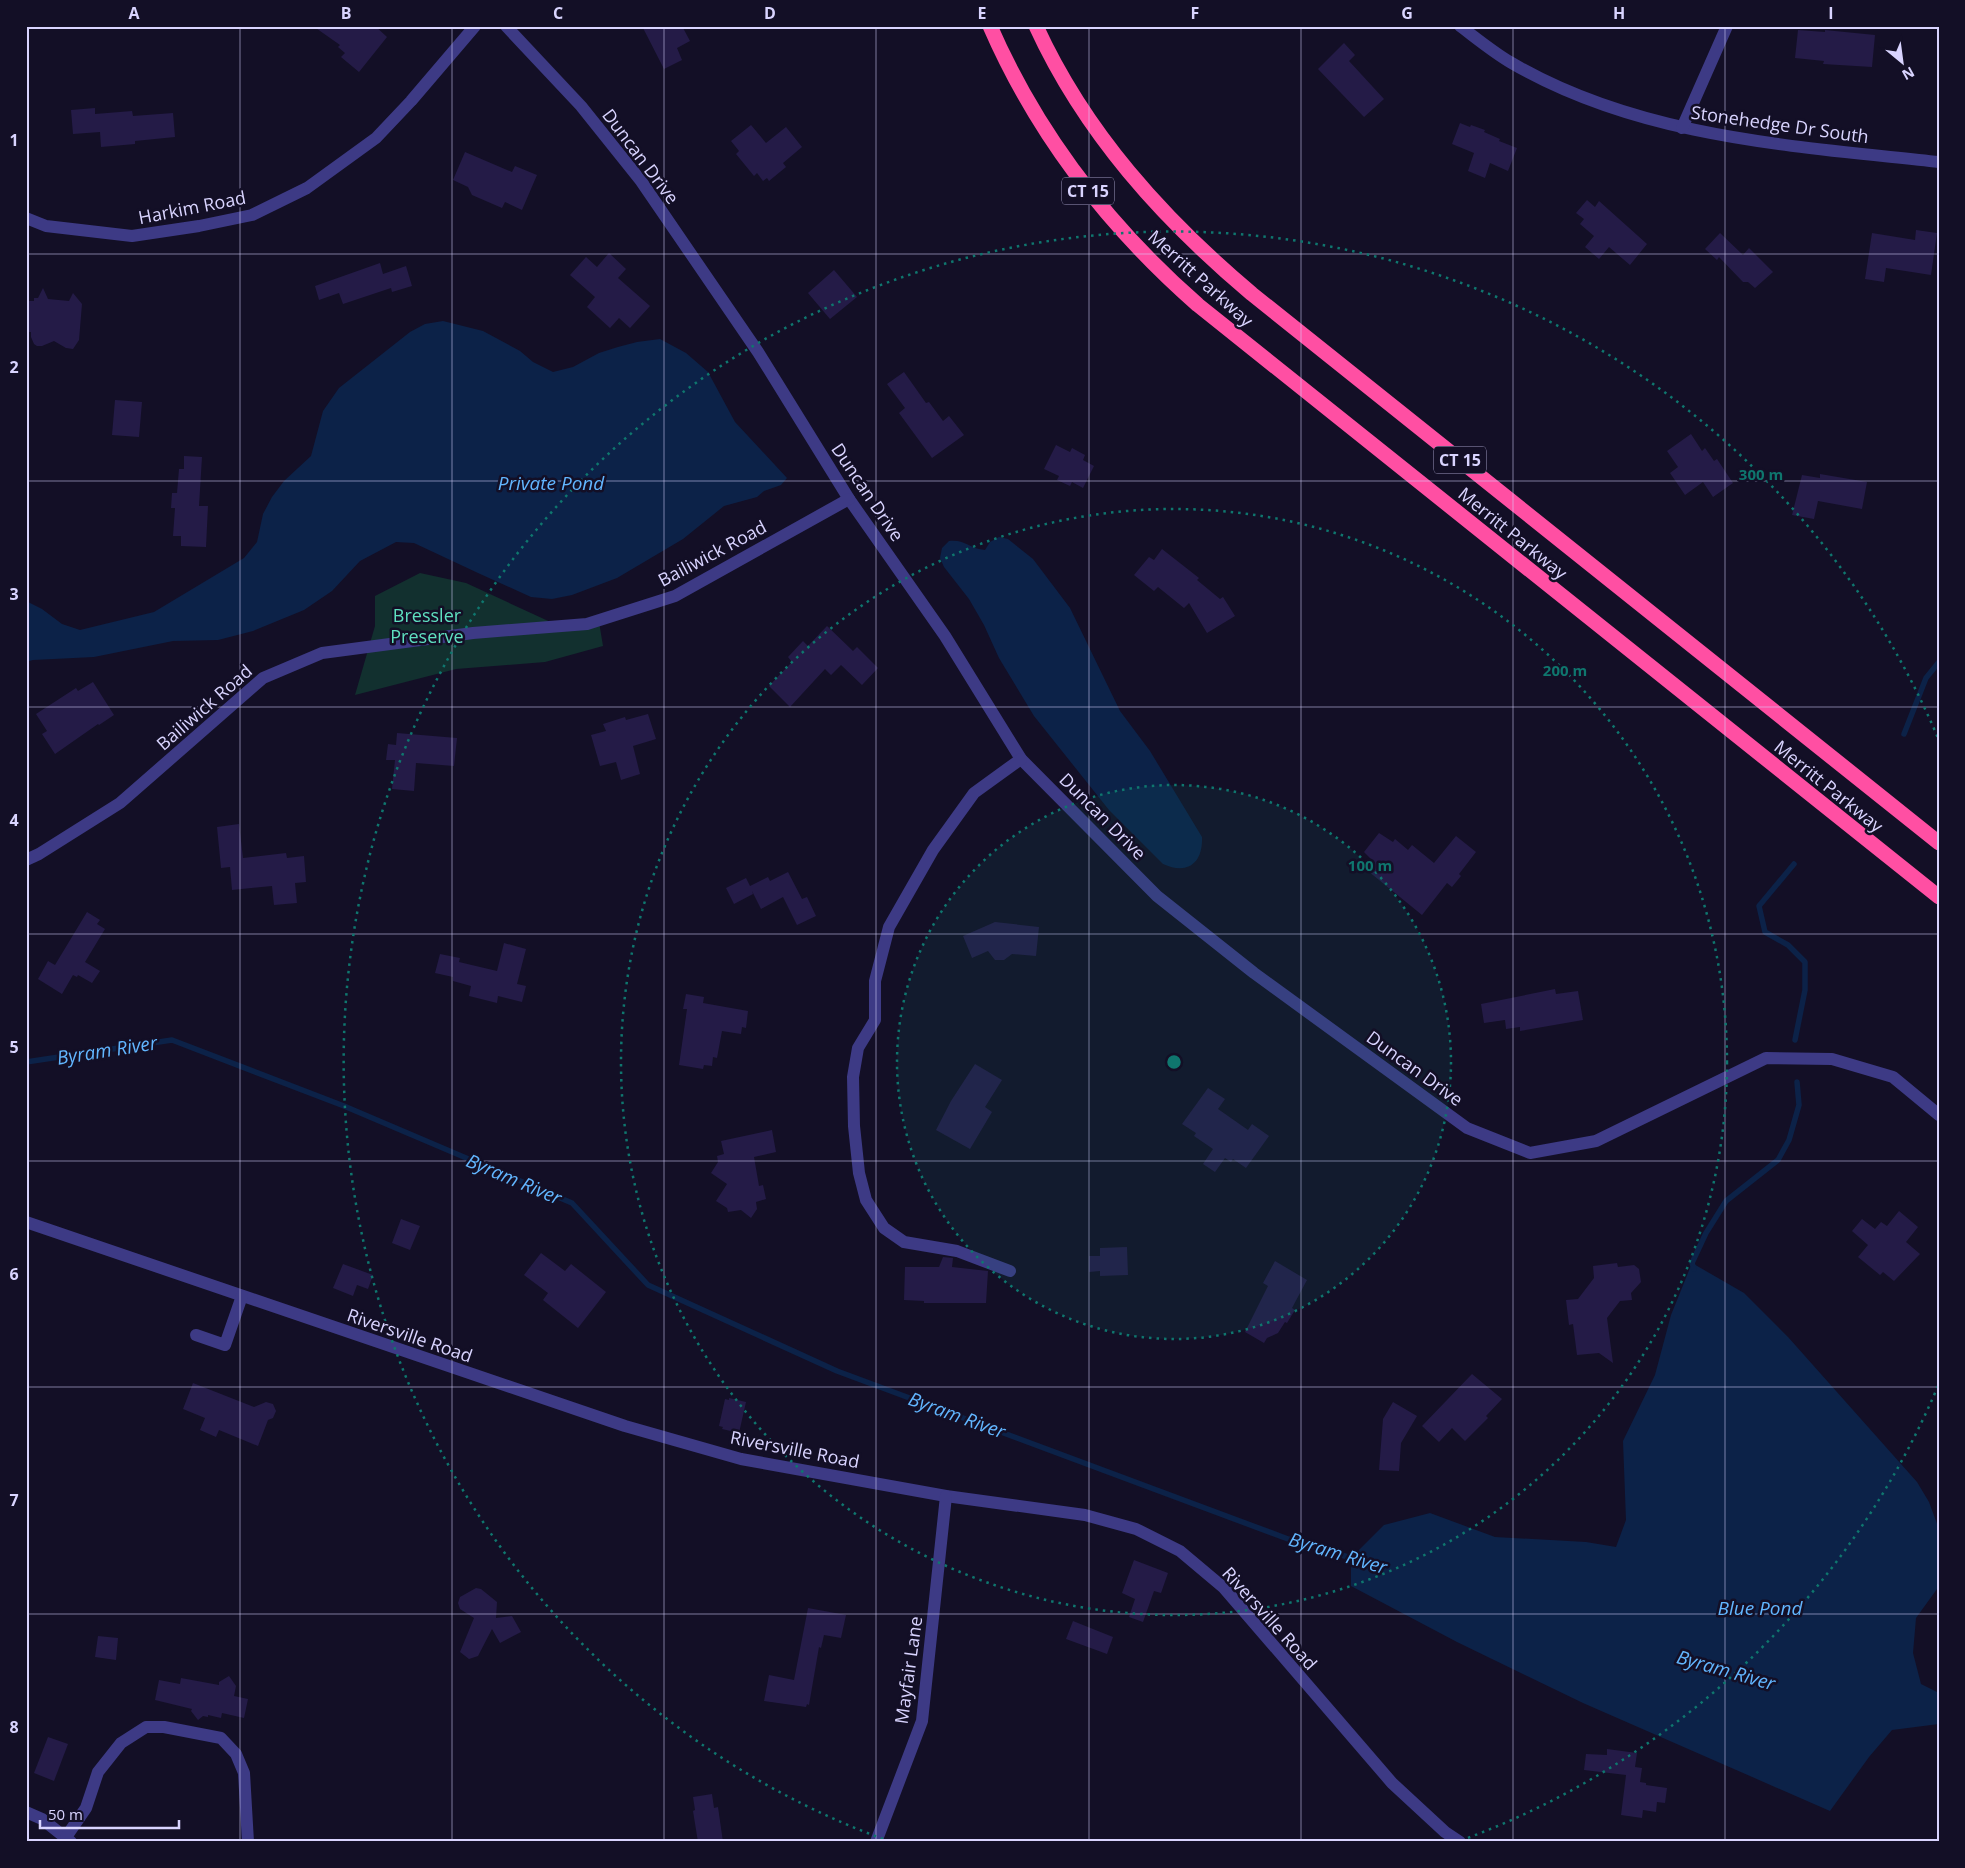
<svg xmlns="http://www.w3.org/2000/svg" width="1965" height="1868" font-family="'Open Sans',sans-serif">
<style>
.green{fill:#12302f}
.water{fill:#0c2248}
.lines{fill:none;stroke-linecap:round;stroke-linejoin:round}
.stream{stroke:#0c2248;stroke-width:5.5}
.building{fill:#241b47}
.minor{stroke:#3d3a85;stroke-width:12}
.highway{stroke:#ff4fa3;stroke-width:15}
.grid{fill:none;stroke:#d9d4ff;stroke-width:1;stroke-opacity:0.55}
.ring{fill:none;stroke:#0f766e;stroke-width:2.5;stroke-dasharray:2.5 5}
.labels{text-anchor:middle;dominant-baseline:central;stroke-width:5;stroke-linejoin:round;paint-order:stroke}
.shield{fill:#130f26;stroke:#9e99be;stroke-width:1}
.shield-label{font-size:16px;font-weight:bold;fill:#d9d4ff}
.street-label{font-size:18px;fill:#d9d4ff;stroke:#130f26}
.park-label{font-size:18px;fill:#5fe0c0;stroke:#130f26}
.water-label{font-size:19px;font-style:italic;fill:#62b6ff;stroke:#130f26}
.centre{fill:#0f766e;stroke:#130f26;stroke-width:2.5}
.ring-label{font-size:15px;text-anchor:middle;font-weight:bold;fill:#0f766e;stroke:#130f26;stroke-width:5;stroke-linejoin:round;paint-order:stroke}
.neatline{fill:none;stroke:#d9d4ff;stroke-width:2}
.grid-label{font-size:16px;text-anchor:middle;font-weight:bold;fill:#d9d4ff}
</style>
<rect width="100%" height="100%" fill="#130f26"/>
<polygon class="green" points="420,573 466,583 557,625 598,616 603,646 545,662 456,669 355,695 375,626 375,596"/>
<g class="water">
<polygon points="443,321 483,331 520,351 533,362 553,372 573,367 599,353 618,347 637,342 660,339 686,353 708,372 735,422 787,478 781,485 764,491 757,497 724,506 683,539 617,578 572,595 552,599 531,597 478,573 414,543 396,542 360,561 332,591 304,610 253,631 218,640 173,641 94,657 33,660 26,662 26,601 42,609 62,624 80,630 154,612 244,558 257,542 263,514 272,497 284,481 311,456 323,411 339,388 410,332 425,324"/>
<path d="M999,537L1008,539L1033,559L1070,608L1120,711L1150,751L1202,837C1203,864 1187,875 1163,864L1109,810L1034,716L999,658L984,625L969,599L944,567L940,558L942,548L949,541C965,539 970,549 985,550L990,542Z"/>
<polygon points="1692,1263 1744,1293 1788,1337 1917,1482 1929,1502 1939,1529 1937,1589 1916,1618 1913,1653 1921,1684 1939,1693 1939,1724 1892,1730 1869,1757 1830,1811 1583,1703 1457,1642 1351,1586 1351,1558 1384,1525 1430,1513 1495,1537 1586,1542 1616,1547 1626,1520 1623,1441 1655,1375 1671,1315"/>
</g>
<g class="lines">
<g class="stream">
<polyline points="1904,734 1926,678 1939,662"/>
<polyline points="1794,864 1759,906 1765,932 1788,945 1805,962 1805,990 1795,1040"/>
<polyline points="26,1062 172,1040 344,1106 572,1203 648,1285 837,1371 1288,1539 1358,1560"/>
<polyline points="1694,1269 1692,1263 1706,1233 1726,1201 1778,1160 1789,1140 1799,1105 1797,1082"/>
</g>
</g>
<g class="building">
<polygon points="313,26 375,26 387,37 359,72 341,57 345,53 338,47 340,45"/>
<polygon points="642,26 682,26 690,41 677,48 682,60 664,69"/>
<polygon points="1798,30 1825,32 1825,30 1875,35 1872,67 1823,64 1824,61 1795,58"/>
<polygon points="1344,43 1355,55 1349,61 1384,99 1364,117 1318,69"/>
<polygon points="95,108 95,114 132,111 133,116 173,113 175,137 135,141 135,144 101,147 100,132 73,134 71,110"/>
<polygon points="1460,123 1470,127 1471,125 1485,130 1484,132 1500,139 1499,141 1517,148 1508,171 1490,163 1485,178 1468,171 1474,153 1452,144"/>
<polygon points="751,125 766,143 786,127 802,147 783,163 786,167 769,181 767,178 763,181 757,173 754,176 736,154 739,151 731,141"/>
<polygon points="465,152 512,172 515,166 537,175 522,210 505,202 502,208 472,195 468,187 453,180"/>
<polygon points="1587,200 1595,207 1599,201 1647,244 1630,265 1609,247 1599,259 1585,247 1594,236 1580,224 1584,219 1576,213"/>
<polygon points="1916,230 1937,233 1931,275 1886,268 1884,282 1865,279 1872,233 1915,240"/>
<polygon points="1720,233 1743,255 1749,248 1773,272 1755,288 1748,282 1743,282 1719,257 1717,260 1705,249"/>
<polygon points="609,253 626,269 618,278 650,306 630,328 619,318 610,328 587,307 595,297 570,275 586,257 597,267"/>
<polygon points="380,263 383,274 406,266 412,286 392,292 391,288 343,304 339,293 319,300 315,286"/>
<polygon points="834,270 857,297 830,319 808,293"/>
<polygon points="43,288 48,299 69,301 73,293 82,304 79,340 73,349 66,348 54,341 42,346 37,346 34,344 31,337 31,332 26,332 26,301 34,301 34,298 38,298"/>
<polygon points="904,372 926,403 929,402 943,421 949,416 964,435 932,458 899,413 905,408 887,384"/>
<polygon points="115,400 142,402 139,437 112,435"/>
<polygon points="1691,434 1702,451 1705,448 1714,461 1717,459 1733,483 1713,497 1703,482 1685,495 1670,473 1678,467 1667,451"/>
<polygon points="1056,445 1070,452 1072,448 1085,455 1083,460 1094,466 1083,488 1072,482 1070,486 1057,480 1059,476 1044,469"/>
<polygon points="184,456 202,457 199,506 208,506 206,547 181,546 181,536 173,536 175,508 171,508 172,493 177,493 179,469 184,469"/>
<polygon points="1820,474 1867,482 1862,509 1818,501 1814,519 1792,515 1802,475 1820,478"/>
<polygon points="1162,549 1199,578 1197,580 1220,599 1223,597 1235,616 1207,633 1189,603 1184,608 1158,587 1154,591 1134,575 1149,557 1154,560"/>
<polygon points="827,626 853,651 857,647 878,668 862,685 841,665 831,675 825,669 790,707 769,686 792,662 788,657 803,641 808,646"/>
<polygon points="93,682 114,715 99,725 98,724 55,754 42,734 47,731 36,714 76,688 78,691"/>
<polygon points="648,714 656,739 633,746 640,774 621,780 616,762 600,766 591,735 606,731 603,724 625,717 626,720"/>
<polygon points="397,733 457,738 454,766 416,763 414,791 392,789 395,760 386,760 388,744 396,745"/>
<polygon points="239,824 243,858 286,853 287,858 304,856 306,882 295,883 297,903 274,905 272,886 232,890 230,867 221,868 217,827"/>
<polygon points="1379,833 1393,842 1395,839 1408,850 1412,845 1434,863 1456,836 1476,852 1459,874 1461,876 1452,887 1447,883 1422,915 1368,871 1375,863 1364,852"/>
<polygon points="788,872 802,899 807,897 816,916 797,925 783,897 761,909 752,891 753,894 734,904 726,888 746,878 750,886 768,877 770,881"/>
<polygon points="87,912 100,920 97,924 105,929 85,962 100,971 92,983 78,975 77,977 73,975 62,994 38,979 48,961 55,965"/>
<polygon points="995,922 1039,927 1036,956 1012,954 1004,960 995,960 988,951 972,958 963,936"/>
<polygon points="504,943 526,949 517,984 526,986 522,1002 498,996 497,1003 469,996 471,986 453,981 453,977 435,973 440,954 460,958 459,962 497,971"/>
<polygon points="1555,989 1556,994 1578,991 1583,1020 1520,1031 1520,1027 1506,1029 1505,1020 1484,1023 1481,1004"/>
<polygon points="686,994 704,997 703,1003 748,1011 746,1028 742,1027 741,1034 722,1031 717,1058 713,1057 712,1066 704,1065 703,1069 679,1065 687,1009 683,1009"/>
<polygon points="975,1064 1002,1080 985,1107 992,1112 970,1149 936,1130 951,1101"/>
<polygon points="1208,1088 1225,1099 1218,1109 1248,1130 1252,1124 1269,1136 1246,1168 1233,1159 1231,1162 1225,1158 1215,1172 1203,1164 1213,1149 1194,1136 1196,1133 1182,1124"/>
<polygon points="772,1130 776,1152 754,1157 759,1186 763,1185 766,1199 756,1202 757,1209 751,1218 741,1210 728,1212 727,1208 716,1201 727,1184 711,1173 718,1162 717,1156 724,1154 721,1141"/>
<polygon points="1899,1211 1918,1227 1906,1242 1920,1254 1894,1281 1883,1272 1880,1275 1858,1257 1868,1245 1852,1231 1862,1219 1875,1229 1881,1222 1887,1226"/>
<polygon points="401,1219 420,1226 410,1250 392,1243"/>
<polygon points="1127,1247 1128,1275 1100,1276 1100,1271 1089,1272 1089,1256 1100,1256 1100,1248"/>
<polygon points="541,1253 565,1271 571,1264 606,1292 578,1328 543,1300 548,1293 524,1275"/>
<polygon points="943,1257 953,1258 952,1267 988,1271 986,1303 924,1303 924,1301 904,1300 905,1267 939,1267"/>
<polygon points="1275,1261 1307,1280 1292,1308 1295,1310 1287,1323 1285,1322 1278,1333 1267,1338 1264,1343 1245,1332 1268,1286 1263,1283"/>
<polygon points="1617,1263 1618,1267 1634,1265 1639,1269 1641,1282 1631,1293 1632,1300 1620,1301 1607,1318 1613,1363 1599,1353 1577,1355 1573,1324 1569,1325 1566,1300 1578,1299 1594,1278 1593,1266"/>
<polygon points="343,1264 373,1275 368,1289 357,1285 353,1296 333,1288"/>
<polygon points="1472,1374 1502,1399 1486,1416 1488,1418 1465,1441 1452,1428 1439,1442 1422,1426"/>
<polygon points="193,1383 254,1407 266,1402 273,1404 276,1411 273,1418 268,1420 258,1446 219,1430 216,1437 200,1430 205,1418 183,1409"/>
<polygon points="729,1398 746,1402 739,1433 722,1429 723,1427 719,1426 725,1399 729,1400"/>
<polygon points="1393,1402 1417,1416 1401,1443 1399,1471 1379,1470 1383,1419"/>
<polygon points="1134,1560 1168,1573 1161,1593 1154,1591 1143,1622 1129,1617 1135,1599 1122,1593"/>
<polygon points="476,1588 481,1589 497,1602 496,1618 512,1616 521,1632 500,1643 492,1629 478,1656 469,1659 460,1652 474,1618 460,1609 458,1603 460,1597"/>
<polygon points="808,1608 846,1615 841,1638 824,1635 821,1648 819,1647 809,1705 807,1704 806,1707 764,1701 769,1675 794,1680"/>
<polygon points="1073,1621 1113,1637 1107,1654 1066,1639"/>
<polygon points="98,1636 118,1638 116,1660 95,1657"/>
<polygon points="229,1676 236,1686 234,1696 248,1699 244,1718 222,1713 221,1718 208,1715 208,1717 203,1716 198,1720 191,1711 192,1709 155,1700 159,1680 180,1684 181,1678 219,1685 219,1682"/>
<polygon points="48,1737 68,1744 54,1781 34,1773"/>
<polygon points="1607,1749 1637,1753 1635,1767 1642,1768 1640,1782 1646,1783 1646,1785 1667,1788 1665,1803 1657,1802 1656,1812 1643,1810 1642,1818 1621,1815 1626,1775 1584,1770 1586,1754 1607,1755"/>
<polygon points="712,1794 714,1808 718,1807 723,1842 698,1842 693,1811 695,1810 693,1797"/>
</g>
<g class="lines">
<g class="minor">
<polyline points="506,26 581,106 641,181 758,352 849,499 945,636 1021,759 1157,896 1254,973 1467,1128 1530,1153 1596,1141 1766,1058 1832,1059 1893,1077 1939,1115"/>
<path d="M1460,26C1476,38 1493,52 1510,62C1639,138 1793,146 1939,162"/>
<polyline points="1682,128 1727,26"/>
<polyline points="26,218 46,226 132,236 199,226 252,215 307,188 376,138 411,101 475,26"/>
<polyline points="26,860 39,854 120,803 263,678 322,653 473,633 587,624 675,596 849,499"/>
<polyline points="26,1222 625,1426 741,1459 946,1496 1085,1515 1136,1529 1180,1551 1224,1588 1392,1783 1445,1832 1460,1842"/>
<polyline points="1010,1271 957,1251 904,1242 884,1228 866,1200 859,1173 854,1126 853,1077 858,1048 875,1020 875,981 889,927 933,850 974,793 1021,759"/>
<polyline points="196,1335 225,1345 242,1296"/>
<polyline points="26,1812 42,1819 71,1842"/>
<polyline points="66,1837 86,1808 98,1772 121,1743 146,1727 164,1727 221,1738 236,1754 244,1773 248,1842"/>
<polyline points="876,1842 922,1721 946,1496"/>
</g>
<g class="highway">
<path d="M990,26C1037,134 1109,227 1198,305L1939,897"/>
<path d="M1036,26C1085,133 1163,219 1252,294L1939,843"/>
</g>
</g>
<path class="grid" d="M240,26V1842M452,26V1842M664,26V1842M876,26V1842M1089,26V1842M1301,26V1842M1513,26V1842M1725,26V1842M26,254H1939M26,481H1939M26,707H1939M26,934H1939M26,1161H1939M26,1387H1939M26,1614H1939"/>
<circle cx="1174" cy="1062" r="277" fill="#0f766e" fill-opacity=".12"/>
<g class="ring">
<circle cx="1174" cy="1062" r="277"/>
<circle cx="1174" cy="1062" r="553"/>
<path d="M1938 1386A830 830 0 0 1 1465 1839M883 1839A830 830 0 1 1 1938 738"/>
</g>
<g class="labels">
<g class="shield">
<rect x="1062" y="177.5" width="52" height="27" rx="4"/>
<rect x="1434" y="446.5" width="52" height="27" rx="4"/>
</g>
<g class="shield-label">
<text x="1088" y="191">CT 15</text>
<text x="1460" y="460">CT 15</text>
</g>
<g class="street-label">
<text transform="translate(1780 124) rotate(8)">Stonehedge Dr South</text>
<text transform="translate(641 156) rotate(53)">Duncan Drive</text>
<text transform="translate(192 207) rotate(-11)">Harkim Road</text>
<text transform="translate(1201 278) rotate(42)">Merritt Parkway</text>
<text transform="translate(868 492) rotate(56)">Duncan Drive</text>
<text transform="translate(1513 533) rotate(39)">Merritt Parkway</text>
<text transform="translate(712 553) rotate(-28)">Bailiwick Road</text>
<text transform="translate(204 707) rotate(-41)">Bailiwick Road</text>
<text transform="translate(1829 786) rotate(39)">Merritt Parkway</text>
<text transform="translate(1103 816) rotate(45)">Duncan Drive</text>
<text transform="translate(1415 1068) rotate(36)">Duncan Drive</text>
<text transform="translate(410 1335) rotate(19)">Riversville Road</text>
<text transform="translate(795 1449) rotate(11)">Riversville Road</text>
<text transform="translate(1270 1618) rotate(48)">Riversville Road</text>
<text transform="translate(908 1670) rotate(-82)">Mayfair Lane</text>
</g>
<g class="park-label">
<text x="427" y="615">Bressler<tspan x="427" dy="21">Preserve</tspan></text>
</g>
<g class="water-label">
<text x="551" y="483">Private Pond</text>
<text transform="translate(107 1050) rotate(-9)">Byram River</text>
<text transform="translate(514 1179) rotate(23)">Byram River</text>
<text transform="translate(957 1415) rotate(20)">Byram River</text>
<text transform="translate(1338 1553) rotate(17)">Byram River</text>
<text x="1760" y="1608">Blue Pond</text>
<text transform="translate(1726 1670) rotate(16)">Byram River</text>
</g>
</g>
<circle cx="1174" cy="1062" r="8" class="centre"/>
<g class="ring-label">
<text x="1761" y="480">300 m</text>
<text x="1565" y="676">200 m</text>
<text x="1370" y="871">100 m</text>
</g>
<rect width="1965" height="1868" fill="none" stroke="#130f26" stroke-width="55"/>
<g transform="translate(1902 62) rotate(151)" stroke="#130f26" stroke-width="4" paint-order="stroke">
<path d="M0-4L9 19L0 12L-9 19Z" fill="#d9d4ff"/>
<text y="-8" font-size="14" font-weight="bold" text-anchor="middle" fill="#d9d4ff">N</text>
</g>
<path d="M40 1820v8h139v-8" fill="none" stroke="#d9d4ff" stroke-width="2.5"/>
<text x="48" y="1820" font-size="15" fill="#d9d4ff" stroke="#130f26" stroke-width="4" paint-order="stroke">50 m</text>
<rect x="28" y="28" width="1910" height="1812" class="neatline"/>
<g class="grid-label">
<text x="134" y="19">A</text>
<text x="346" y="19">B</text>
<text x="558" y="19">C</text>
<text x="770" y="19">D</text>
<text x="982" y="19">E</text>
<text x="1195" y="19">F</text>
<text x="1407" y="19">G</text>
<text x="1619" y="19">H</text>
<text x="1831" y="19">I</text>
<text x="14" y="146">1</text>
<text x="14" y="373">2</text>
<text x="14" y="600">3</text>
<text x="14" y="826">4</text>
<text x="14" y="1053">5</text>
<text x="14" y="1280">6</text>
<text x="14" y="1506">7</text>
<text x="14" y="1733">8</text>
</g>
</svg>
